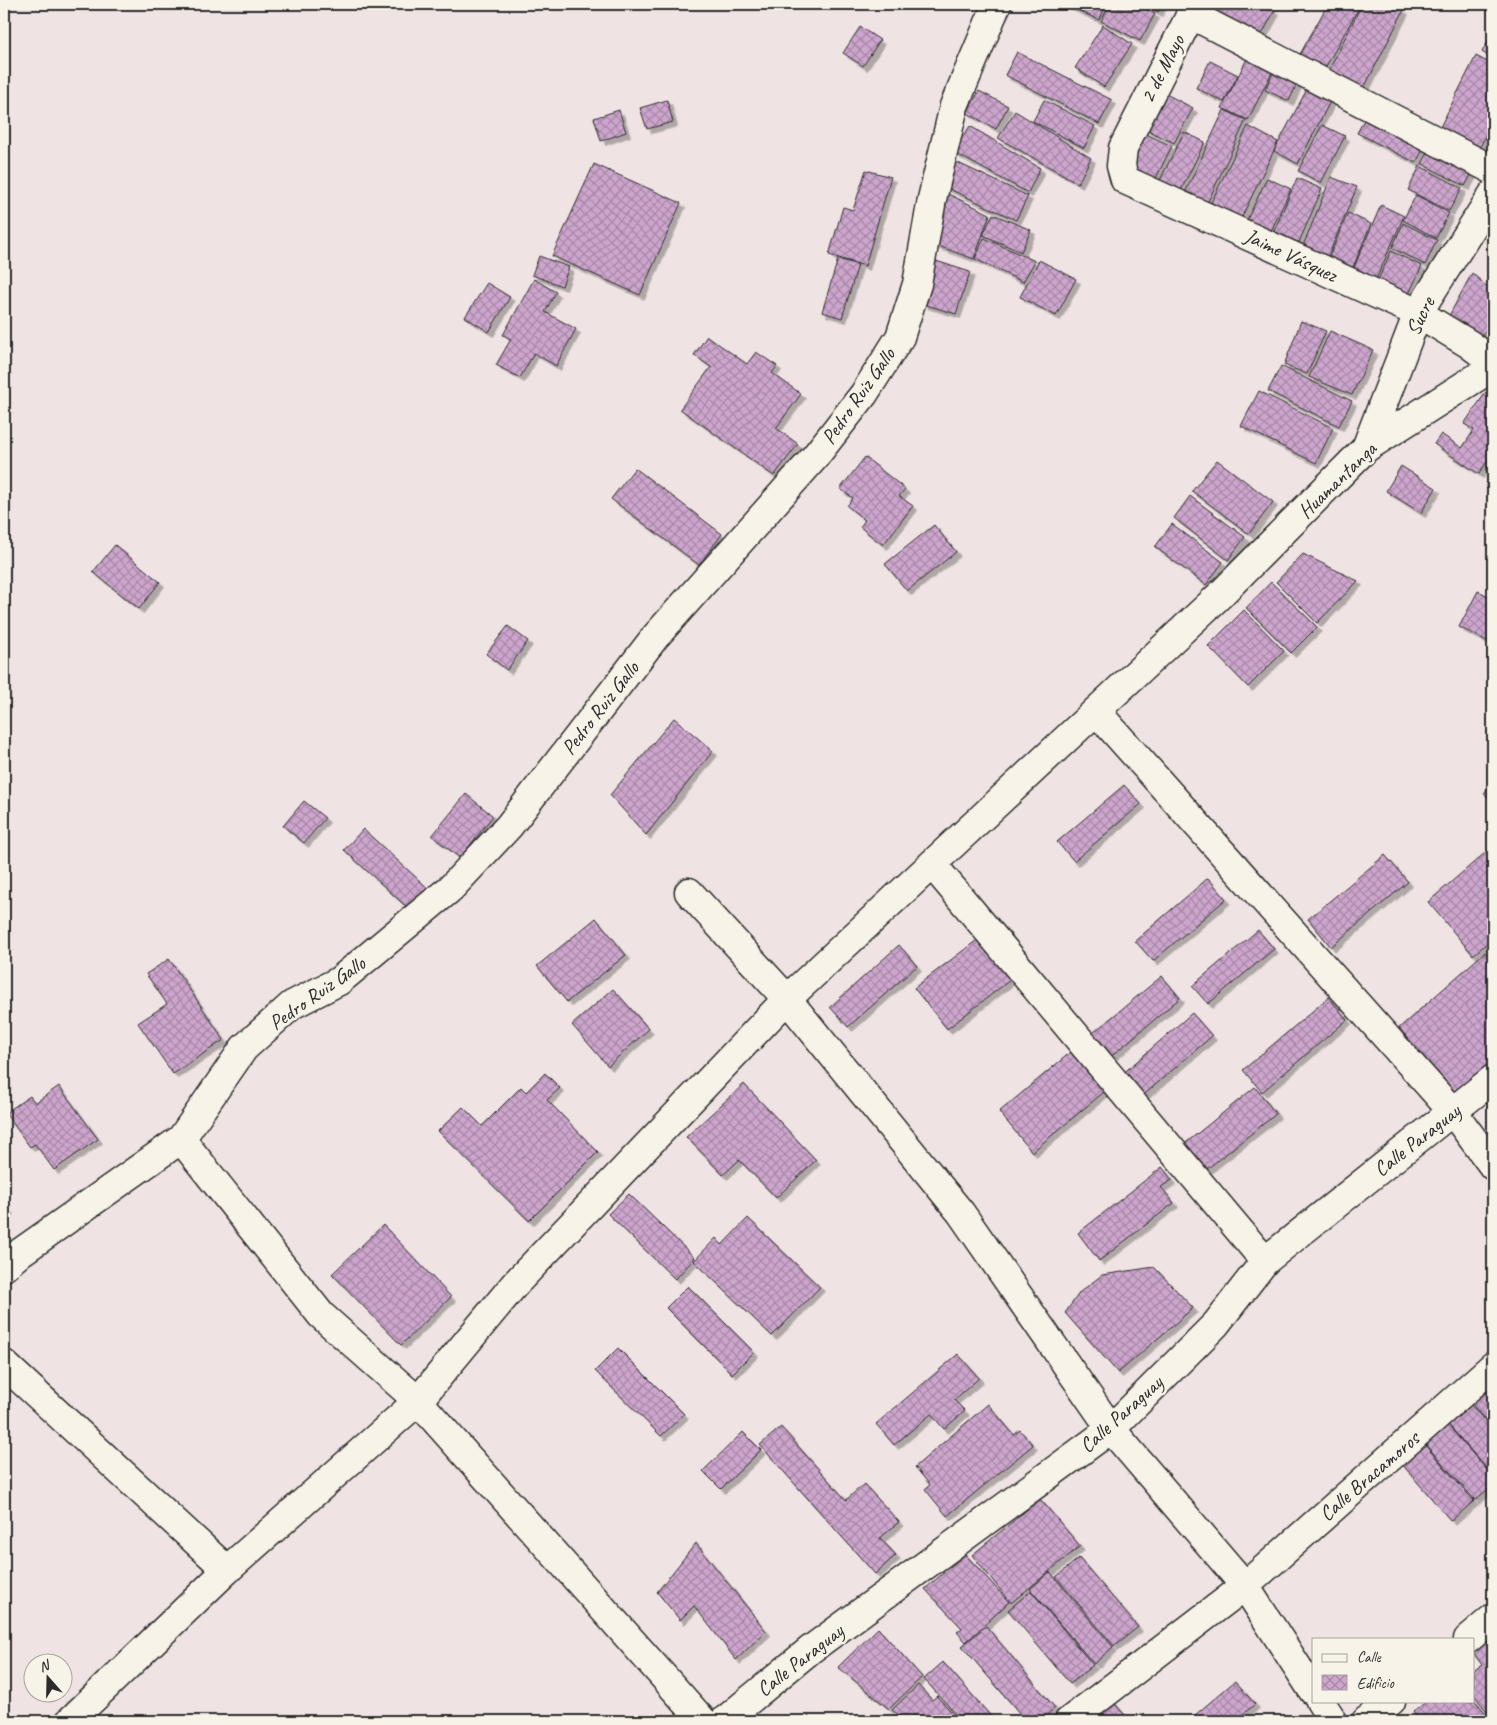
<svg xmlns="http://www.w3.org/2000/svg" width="1497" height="1725" font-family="Caveat,sans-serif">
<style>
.building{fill:url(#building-cross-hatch);stroke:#2b2b2b;filter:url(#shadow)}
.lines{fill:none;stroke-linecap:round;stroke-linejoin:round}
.minor-casing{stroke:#2b2b2b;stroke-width:31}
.minor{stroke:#f7f3e8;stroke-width:28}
.labels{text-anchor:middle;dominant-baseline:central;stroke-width:5;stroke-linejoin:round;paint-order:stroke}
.street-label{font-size:21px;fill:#2b2b2b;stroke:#f7f3e8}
</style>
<defs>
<pattern id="building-cross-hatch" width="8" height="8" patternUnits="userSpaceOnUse" patternTransform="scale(1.25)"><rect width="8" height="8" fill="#cda6ce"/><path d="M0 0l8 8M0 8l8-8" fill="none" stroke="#a787a7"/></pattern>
<filter id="shadow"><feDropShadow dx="4.5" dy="4.5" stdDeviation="0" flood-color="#0004"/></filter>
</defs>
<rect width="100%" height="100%" fill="#efe4e3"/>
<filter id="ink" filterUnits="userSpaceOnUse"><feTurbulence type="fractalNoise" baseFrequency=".02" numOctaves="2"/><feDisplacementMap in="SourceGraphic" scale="10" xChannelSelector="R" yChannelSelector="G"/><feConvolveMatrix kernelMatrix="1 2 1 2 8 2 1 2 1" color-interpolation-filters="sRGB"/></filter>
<g filter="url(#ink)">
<g class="building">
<polygon points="1064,4 1107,4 1099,20"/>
<polygon points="1110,4 1137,4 1155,14 1140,41 1101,21"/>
<polygon points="1142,4 1162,4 1158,12"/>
<polygon points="1214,4 1264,4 1275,10 1258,42 1208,16"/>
<polygon points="1328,4 1361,4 1324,70 1299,56"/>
<polygon points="1362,4 1391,4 1404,10 1362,92 1327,74"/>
<polygon points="1103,25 1132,44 1104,87 1075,68"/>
<polygon points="860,27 880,40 863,66 843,53"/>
<polygon points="1493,33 1493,59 1482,52"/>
<polygon points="1253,47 1278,60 1248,120 1222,108"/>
<polygon points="1017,52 1112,100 1099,124 1005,75"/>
<polygon points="1476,56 1493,65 1493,121 1479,149 1439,129"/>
<polygon points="1210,61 1238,75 1224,102 1196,88"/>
<polygon points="1278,62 1302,73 1289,101 1265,90"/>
<polygon points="1313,78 1336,90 1298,164 1274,151"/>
<polygon points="979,91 1008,106 996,129 967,113"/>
<polygon points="1162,92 1193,108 1174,143 1145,129"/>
<polygon points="667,100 673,122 647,129 640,108"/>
<polygon points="1044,100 1095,126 1084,148 1033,121"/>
<polygon points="1370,109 1428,139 1416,163 1357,133"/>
<polygon points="619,110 626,132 601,141 594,118"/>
<polygon points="1224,110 1246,120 1205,208 1183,197"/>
<polygon points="1015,111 1091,158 1078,183 998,138"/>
<polygon points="1322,125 1345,136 1321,183 1298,171"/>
<polygon points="970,126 1040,168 1028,193 953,152"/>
<polygon points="1248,126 1278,142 1237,227 1207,211"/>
<polygon points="1184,132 1205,142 1179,194 1158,184"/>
<polygon points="1146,134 1172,146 1154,182 1128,170"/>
<polygon points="1432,144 1476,166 1465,186 1422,164"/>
<polygon points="954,161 1028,196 1016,220 945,187"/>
<polygon points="594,164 681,203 640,295 552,256"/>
<polygon points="1420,166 1462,188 1449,211 1408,190"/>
<polygon points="866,170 891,177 865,266 829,255 843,207 853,210"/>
<polygon points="1331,177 1357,187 1326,261 1301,251"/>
<polygon points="1267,178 1291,189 1268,237 1244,226"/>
<polygon points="1297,178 1322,189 1296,249 1271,238"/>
<polygon points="946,193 990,214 974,259 927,242"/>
<polygon points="1416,195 1449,213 1436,238 1403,220"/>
<polygon points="1381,205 1404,216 1374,284 1351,274"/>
<polygon points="1348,213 1371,224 1351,272 1327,262"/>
<polygon points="993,214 1031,230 1021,252 983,235"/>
<polygon points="1403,223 1437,240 1425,265 1392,248"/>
<polygon points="984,238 1035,261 1023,282 975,259"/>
<polygon points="1391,251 1422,266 1407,298 1376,285"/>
<polygon points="539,256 569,267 562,286 532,275"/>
<polygon points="838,259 858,265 842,318 822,312"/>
<polygon points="1039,260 1076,279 1056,316 1020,297"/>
<polygon points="936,261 970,272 956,314 923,304"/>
<polygon points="1472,273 1493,292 1493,326 1471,342 1443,327"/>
<polygon points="534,279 556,292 545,312 576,329 556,366 534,353 520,378 496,365 511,339 503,335"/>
<polygon points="487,283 510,297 489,332 465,317"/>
<polygon points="1301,321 1326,331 1307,374 1284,365"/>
<polygon points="1330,331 1373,350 1352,395 1309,377"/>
<polygon points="707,336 747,364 756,352 777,366 772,373 801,394 776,428 798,444 774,476 680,409 711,367 694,355"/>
<polygon points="1281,366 1352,401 1339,426 1268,391"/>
<polygon points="1259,391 1333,428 1316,463 1241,426"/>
<polygon points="1486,392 1493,396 1493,452 1479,474 1434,444 1441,434 1462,448 1474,430 1464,424"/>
<polygon points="865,457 905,489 899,496 913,506 883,545 860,527 865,520 847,506 853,498 840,489"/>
<polygon points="1493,458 1493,475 1485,470"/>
<polygon points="1217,460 1273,502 1249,534 1192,491"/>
<polygon points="1401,466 1436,488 1421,513 1386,491"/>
<polygon points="635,468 722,534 699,565 611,499"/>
<polygon points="1190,496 1245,537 1228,560 1174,518"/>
<polygon points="1172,524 1223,562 1206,585 1155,547"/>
<polygon points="934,525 956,552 907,591 885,564"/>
<polygon points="115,545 160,582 139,609 93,572"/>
<polygon points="1303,554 1358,581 1317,623 1276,582"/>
<polygon points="1271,582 1317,627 1291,653 1246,608"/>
<polygon points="1478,591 1493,598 1493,644 1459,627"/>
<polygon points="1244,610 1284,651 1248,687 1208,646"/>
<polygon points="508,626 528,641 507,670 486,654"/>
<polygon points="674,718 713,751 646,835 610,795"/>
<polygon points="1493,778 1493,800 1484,794"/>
<polygon points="1124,785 1141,804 1074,861 1057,842"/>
<polygon points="466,794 493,816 460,858 432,836"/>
<polygon points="304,801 325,818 304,843 283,826"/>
<polygon points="363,829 431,891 412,912 344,850"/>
<polygon points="1493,846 1493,938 1473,955 1428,902"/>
<polygon points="1385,855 1408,882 1331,947 1308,919"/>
<polygon points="1208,878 1226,899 1153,961 1135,941"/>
<polygon points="596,918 626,955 567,1002 537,966"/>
<polygon points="1258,930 1274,949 1208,1004 1192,986"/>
<polygon points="981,937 1019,973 947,1029 914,988"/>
<polygon points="899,945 917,966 848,1027 830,1007"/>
<polygon points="1485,952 1493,961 1493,1069 1460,1098 1399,1028"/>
<polygon points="169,959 224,1040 173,1074 138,1023 167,1004 146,974"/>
<polygon points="1162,976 1180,998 1108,1059 1089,1036"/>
<polygon points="613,989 649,1029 608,1066 572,1025"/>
<polygon points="1329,997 1347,1020 1262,1092 1243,1070"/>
<polygon points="1192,1013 1212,1036 1139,1099 1119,1077"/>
<polygon points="1078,1046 1111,1086 1032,1152 999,1112"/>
<polygon points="545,1073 560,1088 547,1100 598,1152 529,1221 438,1131 463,1107 482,1126 521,1087 526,1092"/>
<polygon points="744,1084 816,1160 776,1198 739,1160 723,1175 686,1137"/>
<polygon points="59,1086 98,1139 54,1170 35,1144 30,1147 5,1113 30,1096 35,1103"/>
<polygon points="1255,1087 1276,1114 1198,1176 1177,1150"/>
<polygon points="1162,1167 1172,1180 1161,1187 1174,1203 1099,1261 1078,1233"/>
<polygon points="629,1194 695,1258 675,1279 608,1214"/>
<polygon points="4,1205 9,1210 4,1215"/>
<polygon points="748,1218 820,1287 772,1336 694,1261 716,1238 722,1245"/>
<polygon points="383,1225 451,1297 401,1345 332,1274"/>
<polygon points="1154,1267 1193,1308 1118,1373 1065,1313 1080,1292 1102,1275"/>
<polygon points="688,1286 754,1352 732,1374 666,1308"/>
<polygon points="618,1348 684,1414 661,1436 595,1371"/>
<polygon points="958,1354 979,1378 954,1400 965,1411 944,1429 931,1414 894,1445 876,1424"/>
<polygon points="1493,1384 1493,1429 1471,1403"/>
<polygon points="1469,1403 1493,1430 1493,1476 1447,1423"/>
<polygon points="988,1404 1014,1435 1020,1430 1033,1445 947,1516 925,1489 930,1485 915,1467"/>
<polygon points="1446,1423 1493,1477 1493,1485 1475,1500 1424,1443"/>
<polygon points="781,1427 846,1500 864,1484 899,1522 880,1538 896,1555 875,1574 760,1445"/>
<polygon points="743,1432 761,1450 721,1489 703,1471"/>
<polygon points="1423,1443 1474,1501 1451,1521 1400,1462"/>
<polygon points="1040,1499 1080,1546 1011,1603 972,1555"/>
<polygon points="696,1543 766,1631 736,1660 694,1606 680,1620 657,1592"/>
<polygon points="965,1554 1009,1602 966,1642 957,1632 962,1628 925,1589"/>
<polygon points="1079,1558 1138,1627 1114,1646 1056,1577"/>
<polygon points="1050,1572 1113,1647 1094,1664 1030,1589"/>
<polygon points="1031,1591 1093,1665 1070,1684 1008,1610"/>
<polygon points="986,1626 1055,1708 1040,1721 1026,1721 962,1646"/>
<polygon points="878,1628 922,1677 889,1709 838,1667"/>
<polygon points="1493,1637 1493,1719 1473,1694 1473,1671 1482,1665 1473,1653"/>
<polygon points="943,1662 995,1721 962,1721 924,1679"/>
<polygon points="1235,1681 1255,1704 1235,1721 1188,1721"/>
<polygon points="918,1685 932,1700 937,1696 960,1721 907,1721 892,1710"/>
<polygon points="1110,1698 1130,1721 1090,1721"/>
<polygon points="1473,1698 1492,1721 1420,1721 1413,1712 1427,1701 1473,1701"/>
</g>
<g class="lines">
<defs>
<g id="minor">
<polyline points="1196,4 1123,148 1121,166 1125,180 1418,313 1469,344 1493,362"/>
<polyline points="1190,14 1493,170"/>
<polyline points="1493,367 1366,448 1220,595 1096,711 1453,1112 1493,1166"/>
<polyline points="1366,448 1418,313 1493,194"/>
<polyline points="1096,711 932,864 1265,1261"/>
<polyline points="932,864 787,999 961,1213 1111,1429 1245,1586 1069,1721"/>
<polyline points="181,1139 321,1315 418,1401 703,1721"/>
<polyline points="4,1267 21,1252 181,1139 244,1048 292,1005 339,981 451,888 509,826 655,637 814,458 864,394 900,337 917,284 932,199 954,106 997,4"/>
<polyline points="4,1364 227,1570"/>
<polyline points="1468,1639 1493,1618"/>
<polyline points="1313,1691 1245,1586 1493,1366"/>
<polyline points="1320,1701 1333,1721"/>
<polyline points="70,1721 227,1570 418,1401 515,1284 787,999 689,892"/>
<polyline points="724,1721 810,1650 1111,1429 1216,1324 1265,1261 1493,1079"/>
<polyline points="1366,1721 1391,1701"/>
</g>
</defs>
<use href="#minor" class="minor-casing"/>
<use href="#minor" class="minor"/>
</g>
</g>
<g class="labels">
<g class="street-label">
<text transform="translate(1162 69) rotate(-63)">2 de Mayo</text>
<text transform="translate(1291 255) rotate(25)">Jaime Vásquez</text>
<text transform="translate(1420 316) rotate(-64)">Sucre</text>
<text transform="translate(858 396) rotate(-55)">Pedro Ruiz Gallo</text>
<text transform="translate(1337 480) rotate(-44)">Huamantanga</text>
<text transform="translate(600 708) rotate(-52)">Pedro Ruiz Gallo</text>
<text transform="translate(317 993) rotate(-35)">Pedro Ruiz Gallo</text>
<text transform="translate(1417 1140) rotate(-38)">Calle Paraguay</text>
<text transform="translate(1121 1414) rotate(-42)">Calle Paraguay</text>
<text transform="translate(1369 1476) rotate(-41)">Calle Bracamoros</text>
<text transform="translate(800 1660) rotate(-38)">Calle Paraguay</text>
</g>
</g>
<rect width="1497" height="1725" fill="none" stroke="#f7f3e8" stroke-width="20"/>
<rect x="10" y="10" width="1477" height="1705" fill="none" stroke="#2b2b2b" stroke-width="2" filter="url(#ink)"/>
<rect x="1312" y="1638" width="162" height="65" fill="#f7f3e8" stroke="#a5a39c"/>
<rect x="1322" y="1654" width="25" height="8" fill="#f7f3e8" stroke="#a5a39c"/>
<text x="1357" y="1662" font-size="15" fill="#2b2b2b">Calle</text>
<rect x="1322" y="1675" width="25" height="15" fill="url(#building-cross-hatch)" stroke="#a5a39c"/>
<text x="1357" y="1688" font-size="15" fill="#2b2b2b">Edificio</text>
<g transform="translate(48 1678) rotate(340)"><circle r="24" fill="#f7f3e8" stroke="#a5a39c"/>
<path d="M0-4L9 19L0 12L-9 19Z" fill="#2b2b2b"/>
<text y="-8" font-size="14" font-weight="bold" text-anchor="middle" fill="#2b2b2b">N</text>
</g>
</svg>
